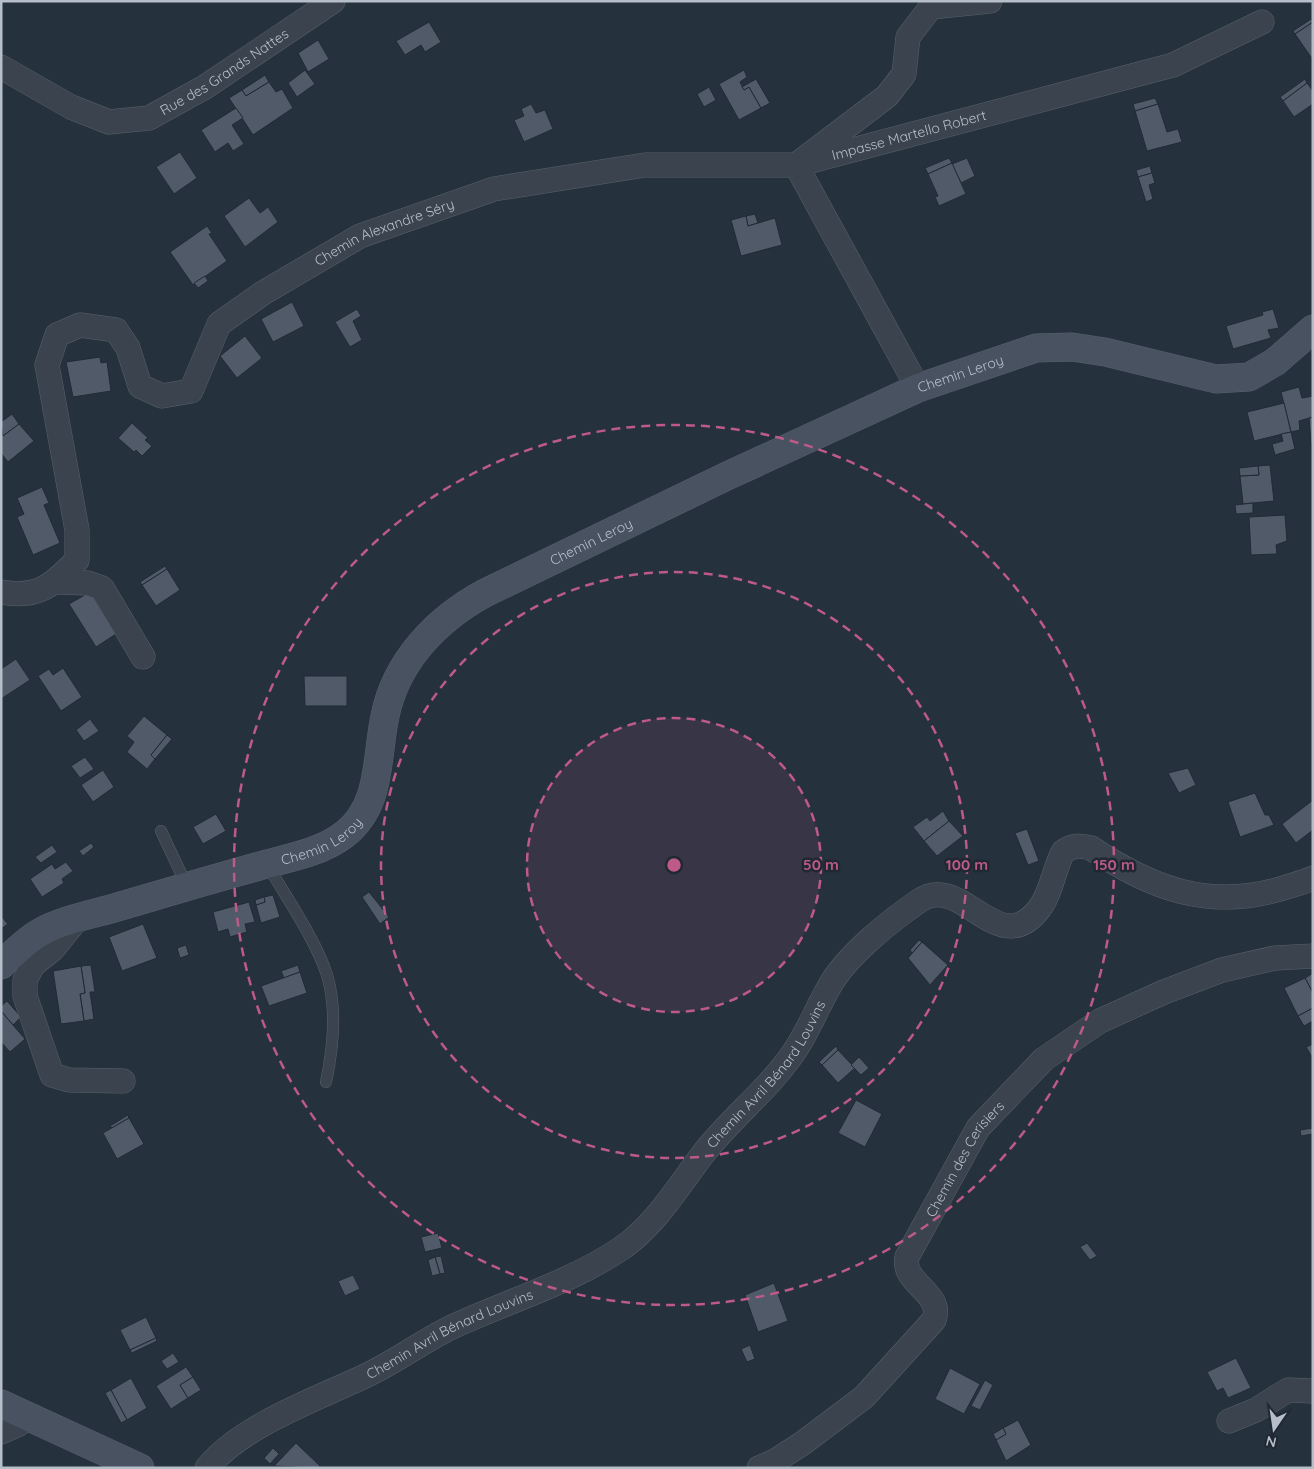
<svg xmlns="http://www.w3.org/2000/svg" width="1314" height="1469" font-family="Quicksand,sans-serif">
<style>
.building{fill:#505a68;stroke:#212a35}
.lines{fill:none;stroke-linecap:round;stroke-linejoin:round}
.lane-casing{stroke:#58616c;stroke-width:12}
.street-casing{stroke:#58616c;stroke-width:25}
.secondary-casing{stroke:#58616c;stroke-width:29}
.lane{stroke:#3a434e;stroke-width:11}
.street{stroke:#3a434e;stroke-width:24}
.secondary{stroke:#495261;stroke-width:28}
.ring{fill:none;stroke:#bd5a87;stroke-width:2.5;stroke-dasharray:9 6}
.labels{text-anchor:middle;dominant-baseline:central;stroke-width:5;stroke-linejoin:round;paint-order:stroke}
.street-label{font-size:14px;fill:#b6bec9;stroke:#1f2833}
.centre{fill:#bd5a87;stroke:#1f2833;stroke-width:2.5}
.ring-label{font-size:15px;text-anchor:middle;font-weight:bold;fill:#bd5a87;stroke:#1f2833;stroke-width:5;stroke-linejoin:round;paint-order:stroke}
</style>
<rect width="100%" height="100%" fill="#26313e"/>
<g class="building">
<polygon points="1311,19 1313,22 1295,34 1293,31"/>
<polygon points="429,22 441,42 425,52 421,45 405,55 396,41"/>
<polygon points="1313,22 1313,60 1295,34"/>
<polygon points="318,40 329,59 308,72 298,53"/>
<polygon points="305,70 315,84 297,97 288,83"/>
<polygon points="744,70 747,77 740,82 744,90 749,87 761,108 739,120 719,84"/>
<polygon points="265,75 269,82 246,96 242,90"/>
<polygon points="756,79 770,103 761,108 749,87 744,90 742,87"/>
<polygon points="1305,79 1307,83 1283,101 1280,97"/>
<polygon points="269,82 276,92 282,89 293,108 253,135 229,98 242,90 246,96"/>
<polygon points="1307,83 1313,91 1313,104 1294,117 1283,101"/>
<polygon points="709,87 716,100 704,107 697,94"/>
<polygon points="1155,98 1158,104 1135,111 1133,104"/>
<polygon points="531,104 536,113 545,110 553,129 524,142 514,120 524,116 521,109"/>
<polygon points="1158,104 1167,132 1178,129 1182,142 1147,151 1135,111"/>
<polygon points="236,108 243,118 232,125 244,144 233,151 228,143 215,152 201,130"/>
<polygon points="180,152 197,178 174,194 156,167"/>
<polygon points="949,158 952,163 928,174 925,168"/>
<polygon points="967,158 975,176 961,183 952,164"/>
<polygon points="952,163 966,194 939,206 935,197 938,196 928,174"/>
<polygon points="1150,166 1152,173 1138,177 1136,170"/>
<polygon points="1152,173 1155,183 1149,185 1153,199 1146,202 1138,177"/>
<polygon points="249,198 260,213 268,207 278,222 245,247 224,216"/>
<polygon points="755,214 758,223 748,226 746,216"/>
<polygon points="746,216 748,226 775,218 782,245 741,256 731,220"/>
<polygon points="207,226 212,233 209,234 227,261 193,285 170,252"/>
<polygon points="205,276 208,281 198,288 194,283"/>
<polygon points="292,302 304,326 273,342 261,319"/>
<polygon points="357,309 361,316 353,321 362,340 350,347 335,322"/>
<polygon points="1273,309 1279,328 1268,330 1271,338 1233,349 1226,326 1263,315 1262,312"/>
<polygon points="245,336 262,358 237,378 220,356"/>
<polygon points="100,357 101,363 107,362 111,391 73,397 66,362"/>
<polygon points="1299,387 1302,398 1313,396 1313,417 1299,421 1300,430 1291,432 1281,392"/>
<polygon points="1284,403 1291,432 1254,441 1247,412"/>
<polygon points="12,414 19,424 3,436 1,422"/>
<polygon points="1313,417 1313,444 1311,444 1309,418"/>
<polygon points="132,423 148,438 145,440 152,446 142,456 136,450 134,452 118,438"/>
<polygon points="19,424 34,441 8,462 1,453 1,434 3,436"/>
<polygon points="1291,432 1295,449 1275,455 1272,444 1283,441 1281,434"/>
<polygon points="1270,465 1274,501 1243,504 1240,476 1259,475 1258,466"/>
<polygon points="1258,466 1259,475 1240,476 1239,468"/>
<polygon points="42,487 49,503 44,505 60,543 33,555 17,517 24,514 17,498"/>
<polygon points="1253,503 1253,513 1236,514 1235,505"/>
<polygon points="1285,515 1287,541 1276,545 1277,554 1251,555 1249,517"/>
<polygon points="165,566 167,569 142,585 140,582"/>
<polygon points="167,569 180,590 156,606 142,585"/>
<polygon points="90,592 116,634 96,647 69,604"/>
<polygon points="16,659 30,680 1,699 1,669"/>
<polygon points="63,668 82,697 61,711 38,676 49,669 53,675"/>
<polygon points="304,676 347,676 347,706 305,706"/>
<polygon points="144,716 167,735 151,755 155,759 147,769 127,752 134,742 127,736"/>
<polygon points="90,719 99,731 84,741 76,730"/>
<polygon points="167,735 172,739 155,759 151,755"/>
<polygon points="85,757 94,769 80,778 71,766"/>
<polygon points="1188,768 1196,785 1179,793 1168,773"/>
<polygon points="103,770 114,787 93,802 81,785"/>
<polygon points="1255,793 1265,815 1269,815 1274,825 1240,837 1228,802"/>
<polygon points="1313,800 1313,830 1296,843 1282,824"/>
<polygon points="943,811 949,821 924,841 913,827 927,817 930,821"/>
<polygon points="216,814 226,831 203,844 193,827"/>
<polygon points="949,821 963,836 937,856 924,841"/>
<polygon points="1027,829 1039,861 1028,865 1015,833"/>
<polygon points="91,843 94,847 83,856 79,851"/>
<polygon points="52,845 57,852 41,863 35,857"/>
<polygon points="66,862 73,871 62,879 64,883 42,897 30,879 52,864 55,869"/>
<polygon points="369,892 389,917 380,924 362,897"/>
<polygon points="273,895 280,917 261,923 256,905 265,902 264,897"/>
<polygon points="264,897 265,902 256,905 255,900"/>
<polygon points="249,902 255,922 245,924 247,932 230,937 228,929 218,932 213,912"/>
<polygon points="1,916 8,924 1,929"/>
<polygon points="143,924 157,958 122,971 109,937"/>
<polygon points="919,940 922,942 912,953 910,950"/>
<polygon points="922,942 948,965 930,985 908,958"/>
<polygon points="186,945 189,955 180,958 177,948"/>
<polygon points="91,965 95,992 90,992 94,1019 84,1021 80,994 85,993 81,966"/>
<polygon points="298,965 300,972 284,978 281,971"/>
<polygon points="81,966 85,993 80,994 84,1021 61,1024 53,971"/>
<polygon points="300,972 307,993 269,1006 261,986"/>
<polygon points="1313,973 1313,993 1305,978"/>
<polygon points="1305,978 1313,993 1313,1008 1298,1016 1284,988"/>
<polygon points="7,1001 21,1017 13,1025 1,1011 1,1006"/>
<polygon points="1313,1008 1313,1021 1304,1026 1298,1016"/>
<polygon points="1,1011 25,1039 10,1052 1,1042"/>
<polygon points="1313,1044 1313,1059 1306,1047"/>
<polygon points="836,1046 838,1050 822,1065 819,1062"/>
<polygon points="838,1050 855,1068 838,1083 822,1065"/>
<polygon points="859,1057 869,1068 861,1075 851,1065"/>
<polygon points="856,1100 882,1114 865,1147 838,1133"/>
<polygon points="128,1115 129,1118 112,1128 110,1126"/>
<polygon points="129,1118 144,1144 117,1159 103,1133"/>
<polygon points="1313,1128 1313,1134 1301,1136 1300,1130"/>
<polygon points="438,1233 442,1248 425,1252 421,1237"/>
<polygon points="1087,1243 1097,1256 1090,1260 1080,1247"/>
<polygon points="441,1256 445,1273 440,1274 435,1257"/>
<polygon points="435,1257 440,1274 432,1276 428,1260"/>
<polygon points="353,1275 360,1289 345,1296 338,1281"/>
<polygon points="774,1283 788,1321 758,1332 745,1295"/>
<polygon points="146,1317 156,1338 130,1350 120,1330"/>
<polygon points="156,1338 157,1341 132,1353 130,1350"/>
<polygon points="750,1345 755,1359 747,1362 741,1349"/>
<polygon points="173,1353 179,1362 167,1369 161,1361"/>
<polygon points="1236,1358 1251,1388 1228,1398 1223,1388 1217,1391 1207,1372"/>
<polygon points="186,1367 193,1377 180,1385 188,1398 171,1409 156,1386"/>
<polygon points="950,1368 980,1384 964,1414 935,1399"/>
<polygon points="193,1377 201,1390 188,1398 180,1385"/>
<polygon points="131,1378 147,1408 127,1420 111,1390"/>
<polygon points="985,1380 993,1385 980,1410 971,1406"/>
<polygon points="111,1390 127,1420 121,1423 105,1393"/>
<polygon points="1018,1420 1031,1445 1006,1461 996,1440 1006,1434 1003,1428"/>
<polygon points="1003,1428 1006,1434 996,1440 993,1434"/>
<polygon points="296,1443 320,1466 319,1468 274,1466"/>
<polygon points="273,1448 279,1454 270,1464 264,1458"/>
</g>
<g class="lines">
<defs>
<g id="lane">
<polyline points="161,831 187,886"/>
<path d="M267,864C286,897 316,940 327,975C337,1008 333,1049 326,1082"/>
</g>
<g id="street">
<path id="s1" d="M1,67L71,107L109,122L149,118L205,87L333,1"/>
<path id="s2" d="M918,388L796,165L1173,65L1262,22"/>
<polyline points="56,582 88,583 102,588 143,657"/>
<path id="s3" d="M1,592C38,599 53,585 77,560V530L47,365L57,335L80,325L116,330L128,348L140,386L162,396L191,391L219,324L263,293L360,236L494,189L645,165H796L887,96L904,74L908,37L931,7L990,1"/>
<polyline points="78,918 53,949 33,965 25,980 25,996 52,1075 69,1080 123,1081"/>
<polyline points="1229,1421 1256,1410 1288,1390 1313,1391"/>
<polyline points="1,1432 19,1424 24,1414"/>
<path id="s4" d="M207,1468C241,1426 314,1400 363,1377C394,1363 421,1342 452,1327C508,1301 570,1283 622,1248C656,1224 678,1187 703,1154C731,1118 768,1090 794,1052C809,1030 818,1005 832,982C850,953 890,921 919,901C962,871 998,962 1039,909C1051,894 1054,869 1063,852C1073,845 1079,845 1091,848C1151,888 1208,910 1280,889C1291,885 1303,883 1313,878"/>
<path id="s5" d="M759,1468L775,1461L803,1443L864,1397L934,1320C944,1292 901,1284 907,1257L978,1128L1044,1059L1100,1021L1164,992L1222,970L1275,958L1313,956"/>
</g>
<g id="secondary">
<path id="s6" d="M1,965C13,954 25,941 39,933C61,920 90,915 114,908C162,894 209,880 256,867C286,858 319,854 345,834C382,805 376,757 385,716C396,661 437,619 485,593L727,476L918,388L1036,348L1072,347L1105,352L1216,379L1249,377L1275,362L1313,329"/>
<polyline points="1,1404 140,1468"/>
</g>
</defs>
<use href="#lane" class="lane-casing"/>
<use href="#street" class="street-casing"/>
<use href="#secondary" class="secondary-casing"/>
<use href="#lane" class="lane"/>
<use href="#street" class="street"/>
<use href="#secondary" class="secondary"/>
</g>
<circle cx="674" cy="865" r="147" fill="#bd5a87" fill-opacity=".12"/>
<g class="ring">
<circle cx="674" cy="865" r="147"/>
<circle cx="674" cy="865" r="293"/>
<circle cx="674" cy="865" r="440"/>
</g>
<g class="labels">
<g class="street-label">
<text stroke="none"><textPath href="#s1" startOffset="250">Rue des Grands Nattes</textPath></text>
<text stroke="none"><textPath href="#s2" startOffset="371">Impasse Martello Robert</textPath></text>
<text stroke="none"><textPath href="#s3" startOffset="756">Chemin Alexandre Séry</textPath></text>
<text stroke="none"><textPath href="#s6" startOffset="1188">Chemin Leroy</textPath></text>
<text stroke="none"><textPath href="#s6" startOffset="782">Chemin Leroy</textPath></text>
<text stroke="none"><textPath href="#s6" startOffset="348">Chemin Leroy</textPath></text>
<text stroke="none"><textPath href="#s4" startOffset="699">Chemin Avril Bénard Louvins</textPath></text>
<text stroke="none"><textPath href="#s5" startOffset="418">Chemin des Cerisiers</textPath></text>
<text stroke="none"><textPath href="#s4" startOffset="279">Chemin Avril Bénard Louvins</textPath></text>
</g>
</g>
<circle cx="674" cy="865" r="8" class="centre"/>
<g class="ring-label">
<text x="821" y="870">50 m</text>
<text x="967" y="870">100 m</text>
<text x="1114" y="870">150 m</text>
</g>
<rect width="1314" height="1469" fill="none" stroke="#b6bec9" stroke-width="5"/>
<g transform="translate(1274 1429) rotate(193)" stroke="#1f2833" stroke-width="4" paint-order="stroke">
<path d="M0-4L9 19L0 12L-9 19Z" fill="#b6bec9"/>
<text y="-8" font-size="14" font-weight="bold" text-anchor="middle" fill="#b6bec9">N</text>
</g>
</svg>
